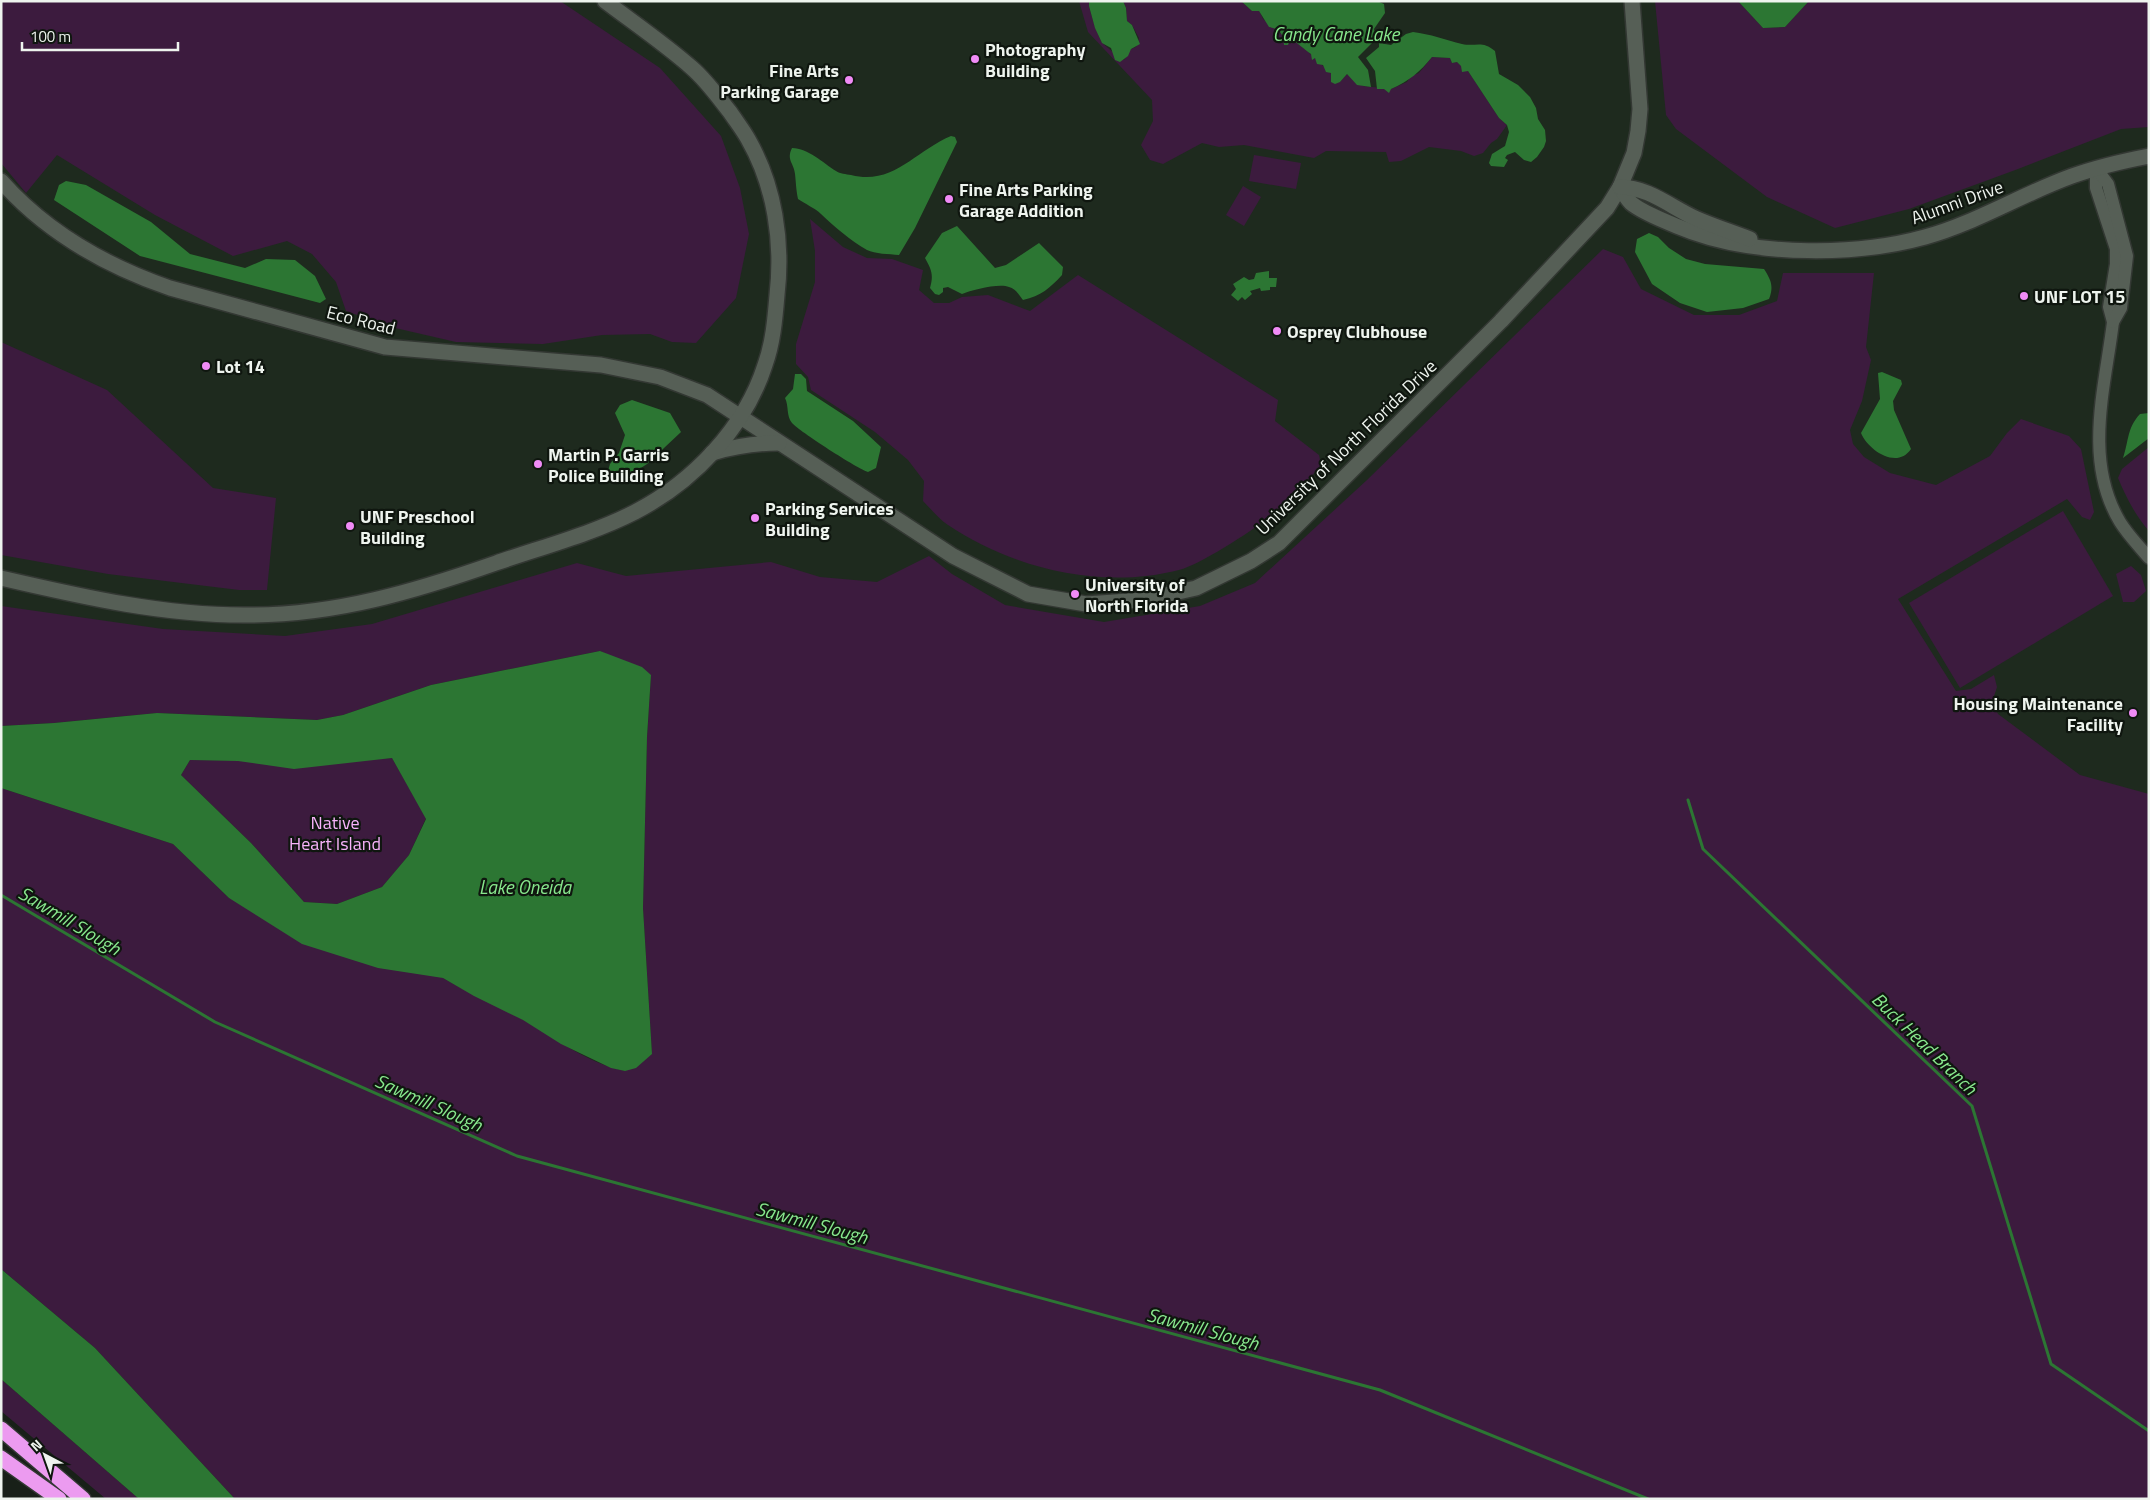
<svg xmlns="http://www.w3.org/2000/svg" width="2150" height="1500" font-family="'Titillium Web',sans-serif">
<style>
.built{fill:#1e2a1e}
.green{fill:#3c1b3e}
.water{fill:#2c7633;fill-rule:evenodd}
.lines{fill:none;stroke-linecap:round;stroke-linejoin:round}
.stream{stroke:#2c7633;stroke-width:3}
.street-casing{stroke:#333833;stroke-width:15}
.secondary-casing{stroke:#333833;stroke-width:18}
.highway-casing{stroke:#333833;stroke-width:18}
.street{stroke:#565f56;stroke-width:12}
.secondary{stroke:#565f56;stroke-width:15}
.highway{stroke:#ec9bf0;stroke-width:15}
.poi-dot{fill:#f08bf6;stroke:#0f160f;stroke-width:2}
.labels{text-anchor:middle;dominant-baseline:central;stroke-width:4.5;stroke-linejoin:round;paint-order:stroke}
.poi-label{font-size:18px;font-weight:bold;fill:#eef4ee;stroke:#0f160f;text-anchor:start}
.street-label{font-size:18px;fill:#eef4ee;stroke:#0f160f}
.park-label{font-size:18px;fill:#f8b3fb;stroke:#0f160f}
.water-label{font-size:19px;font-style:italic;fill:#88e88d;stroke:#0f160f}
</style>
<rect width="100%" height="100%" fill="#182018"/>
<polygon class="built" points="1,1 2149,1 2149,1499 1,1186"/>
<g class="green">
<polygon points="1,1 560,1 660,68 721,136 740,188 749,234 736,298 696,343 672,342 650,334 602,335 543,344 456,342 391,327 346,311 336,282 312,254 287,241 233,256 155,215 57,155 26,193 1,163"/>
<path d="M1079,1H1089C1088,8 1098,36 1102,42C1105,47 1119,56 1124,60L1131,49L1136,47L1139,38L1132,25L1127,21L1126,8L1123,1H1241L1252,11L1259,10L1263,19L1282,34L1285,45L1289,39L1300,44L1340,82L1347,74L1363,86L1391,89L1407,82L1411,76L1419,73L1432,57L1450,58L1452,63L1457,62L1468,71L1499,118L1507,125L1497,139L1491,143L1483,153L1474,156L1461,151L1429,147L1401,161L1389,162L1386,152L1326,151L1314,158L1244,145L1219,147L1202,143L1163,164L1150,160L1141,145L1153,121L1152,100L1088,32Z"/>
<polygon points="1655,1 1738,1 1763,28 1785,27 1809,1 2149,1 2149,127 2121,129 2018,169 1909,209 1835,228 1767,197 1676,129 1666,115"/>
<polygon points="1254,155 1301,163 1296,189 1249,181"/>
<polygon points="1243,186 1261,197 1244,226 1226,215"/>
<path d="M810,219L843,247L867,258L892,259L923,270L919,290L934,303H949L962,297L988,295L1030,311L1078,275L1278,400L1275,421L1319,455L1321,465C1309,479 1296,494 1282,507C1263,524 1204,563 1179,570C1101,590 1014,569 948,525C939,519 931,509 923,501L924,481L908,460L875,432L811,390L808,377L796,364V344L815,282V251Z"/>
<path d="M1603,249L1623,257L1641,289L1694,315H1739L1777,301L1783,273H1874L1866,347L1871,360L1862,401L1850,430L1853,444L1864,457L1890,473L1936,485L1990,456L2007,433L2021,419L2069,436L2081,449L2094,512L2090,520L2082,517L2067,499L1898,599L1956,691L1971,689L1994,675L1997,687L1992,702L1998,714L2080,775L2149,794V1499H235L95,1348L1,1269V788L173,844L229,898L443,978C469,993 496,1005 522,1019C556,1038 586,1063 625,1071L652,1054L643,908L647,737L651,675L600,651L431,685L343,715L317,720L157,713L54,723L1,726V606L163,629L285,636L372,624L577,563L626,576L771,562L820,577L877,582L929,556L952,574L1005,605L1104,622L1200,606L1255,583L1367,480Z"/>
<polygon points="1,342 107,390 213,488 276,498 267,590 239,590 108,574 1,555"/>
<path d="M2149,447V531C2135,515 2126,497 2118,478L2122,469Z"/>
<polygon points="2063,511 2113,596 1960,688 1909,603"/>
<polygon points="2131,566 2141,575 2146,591 2134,602 2123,602 2116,574"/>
<polygon points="392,758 426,818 409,855 382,887 337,904 304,902 251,843 181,775 190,760 352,761"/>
<polygon points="1,1379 139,1499 106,1499 1,1411"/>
</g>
<g class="water">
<polygon points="1089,1 1123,1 1126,8 1127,21 1132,25 1140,44 1131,49 1128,56 1120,62 1115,60 1111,48 1102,43 1095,28 1089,6"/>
<path d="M1241,1H1377L1384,4L1385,13L1374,29L1376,39L1358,57L1368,70L1371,87L1357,85L1347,74L1340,82L1335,84L1331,82V73L1326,72L1323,65L1317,64L1315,58L1312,60L1311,54C1303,49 1299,43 1290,39L1288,45H1284C1283,34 1281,29 1269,27L1259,11H1252Z"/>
<polygon points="1738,1 1809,1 1785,27 1763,28"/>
<path d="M1413,32C1430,34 1446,40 1462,44C1476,47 1482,40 1495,51L1499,74L1518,85L1530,97L1536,108L1538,119L1545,130L1546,141L1544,147L1537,157L1531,162L1524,160L1515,152L1507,155L1505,158L1508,160L1504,167L1491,166L1489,163L1492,154L1505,146L1509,132L1507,125L1499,118L1468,71L1462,72L1461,66L1457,62L1452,63L1450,58L1432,57C1420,72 1409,81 1391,89L1389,93L1384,89H1377L1375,71L1366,58L1379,47V43L1391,45L1406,34Z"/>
<path d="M951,136L955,137L957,142L915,228L899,255C889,254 875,254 867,250C850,240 836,228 821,214C815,208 805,204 798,199C796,189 796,183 795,174C794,163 786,160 792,148C808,148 823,163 836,171C840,174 846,174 851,175C893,186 915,151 951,136Z"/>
<polygon points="66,181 86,185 151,222 190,254 245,268 266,259 295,260 315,276 326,299 320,303 140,256 54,200 59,185"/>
<path d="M957,226L995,268L1006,265L1039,243L1063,267L1062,275C1050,288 1041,296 1023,300C1019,295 1016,289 1009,287C999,283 972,290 962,294L948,287L943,288V292L939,295L935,294L930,288C934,274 931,269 925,258L942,233Z"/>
<path d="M1649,233L1658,237L1669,248L1686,259L1705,264L1764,269C1771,280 1774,286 1769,299L1743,308L1707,312L1680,303L1652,284L1635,252L1637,239Z"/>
<polygon points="1269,271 1269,278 1277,278 1276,287 1270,287 1270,290 1261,291 1260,288 1250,291 1252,294 1245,300 1242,297 1238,301 1231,295 1236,289 1233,284 1244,277 1249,280 1254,279 1256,273"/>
<path d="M1882,372L1901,380L1902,384L1893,401L1894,410L1911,449C1897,470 1868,450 1861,433L1880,399L1878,373Z"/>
<path d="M795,374H801L806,379L807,391L853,421L881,447L876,468L868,472C858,469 799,431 792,423C786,416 789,406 785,398L793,389Z"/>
<polygon points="632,400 670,413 681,432 647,464 621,481 615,480 608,471 610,464 619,453 625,435 615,413 620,405"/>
<path d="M2149,413V438L2123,458C2129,440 2127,428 2140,414Z"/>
<path d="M600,651L642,667L651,675L647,737L643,908L652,1054L636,1068L625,1071L611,1068L561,1044L523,1020L474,996L443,978L378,968L302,944L229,898L173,844L1,788V726L54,723L157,713L317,720L343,715L431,685ZM392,758L426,819L409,855L382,887L337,904L304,902L251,843L181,775L190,760L238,761L294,769Z"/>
<polygon points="1,1269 95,1348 235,1499 139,1499 1,1379"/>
</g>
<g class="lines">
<g class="stream">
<polyline points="1688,800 1703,849 1972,1106 2051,1364 2149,1431"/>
<polyline points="1,895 215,1022 517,1156 1380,1390 1648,1499"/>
</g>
<defs>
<g id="street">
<path d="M2096,168V188L2116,249V264L2109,307L2113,322C2105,388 2083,460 2120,522C2128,535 2139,546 2149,558"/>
<polyline points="2096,168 2108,184 2127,256 2121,308 2113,322"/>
</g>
<g id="secondary">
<path d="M1,181C47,233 106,266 170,288L385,347L601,365L660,377L707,395L953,556L1028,594L1086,604L1143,600L1196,588L1251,561L1279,543L1501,321L1607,208L1620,187L1634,153L1638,131L1640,109L1632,1"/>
<path d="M1620,187C1624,193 1626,198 1631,203C1641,212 1678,227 1692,232C1759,256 1857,256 1925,237C1976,223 2022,194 2072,176C2097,167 2123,161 2149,156"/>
<path d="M1620,187C1648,187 1671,207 1695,218C1713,226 1732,232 1750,239"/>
<path d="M712,453C735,446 755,443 779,443"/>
<path d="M1,578C83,597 166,616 250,615C336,615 416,591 496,563C542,547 592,534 635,512C693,482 745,428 765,365C773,343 775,319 777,295C783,242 775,186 748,139C743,130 736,121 730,112C718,97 707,81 692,68C665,44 634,23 605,1"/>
</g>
<g id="highway">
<polyline points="1,1429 83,1499"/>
<polyline points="1,1458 59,1499"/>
</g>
</defs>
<use href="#street" class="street-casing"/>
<use href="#secondary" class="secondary-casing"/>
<use href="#highway" class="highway-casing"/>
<use href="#street" class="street"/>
<use href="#secondary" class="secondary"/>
<use href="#highway" class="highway"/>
</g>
<g class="poi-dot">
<circle cx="975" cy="59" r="5"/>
<circle cx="849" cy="80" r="5"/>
<circle cx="949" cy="199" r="5"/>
<circle cx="2024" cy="296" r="5"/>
<circle cx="1277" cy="331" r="5"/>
<circle cx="206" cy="366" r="5"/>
<circle cx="538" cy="464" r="5"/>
<circle cx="755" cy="518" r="5"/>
<circle cx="350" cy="526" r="5"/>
<circle cx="1075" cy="594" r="5"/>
<circle cx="2133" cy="713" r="5"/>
</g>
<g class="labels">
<g class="poi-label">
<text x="985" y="49">Photography<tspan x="985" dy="21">Building</tspan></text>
<text x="839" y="70" text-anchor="end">Fine Arts<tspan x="839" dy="21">Parking Garage</tspan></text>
<text x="959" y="189">Fine Arts Parking<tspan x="959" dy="21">Garage Addition</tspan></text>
<text x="2034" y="296">UNF LOT 15</text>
<text x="1287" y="331">Osprey Clubhouse</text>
<text x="216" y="366">Lot 14</text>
<text x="548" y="454">Martin P. Garris<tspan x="548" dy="21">Police Building</tspan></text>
<text x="765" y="508">Parking Services<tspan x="765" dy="21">Building</tspan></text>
<text x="360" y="516">UNF Preschool<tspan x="360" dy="21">Building</tspan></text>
<text x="1085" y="584">University of<tspan x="1085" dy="21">North Florida</tspan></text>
<text x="2123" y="703" text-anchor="end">Housing Maintenance<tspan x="2123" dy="21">Facility</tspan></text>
</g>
<g class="street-label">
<text transform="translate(1957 202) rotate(-20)">Alumni Drive</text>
<text transform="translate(361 320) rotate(14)">Eco Road</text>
<text transform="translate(1346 447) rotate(-44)">University of North Florida Drive</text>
</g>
<g class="park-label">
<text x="335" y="822">Native<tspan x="335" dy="21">Heart Island</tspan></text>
</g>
<g class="water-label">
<text x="1336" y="33">Candy Cane Lake</text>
<text x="525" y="886">Lake Oneida</text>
<text transform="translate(70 920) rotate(31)">Sawmill Slough</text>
<text transform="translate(1925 1043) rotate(44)">Buck Head Branch</text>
<text transform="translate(429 1102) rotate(24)">Sawmill Slough</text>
<text transform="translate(812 1222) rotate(15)">Sawmill Slough</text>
<text transform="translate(1203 1328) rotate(15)">Sawmill Slough</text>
</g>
</g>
<rect width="2150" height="1500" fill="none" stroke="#eef4ee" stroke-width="5"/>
<g transform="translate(45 1455) rotate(319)" stroke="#0f160f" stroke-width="4" paint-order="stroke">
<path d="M0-4L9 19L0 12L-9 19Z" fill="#eef4ee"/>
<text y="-8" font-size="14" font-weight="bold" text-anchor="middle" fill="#eef4ee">N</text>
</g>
<path d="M22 42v8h156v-8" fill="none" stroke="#eef4ee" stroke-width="2.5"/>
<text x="30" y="42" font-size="15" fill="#eef4ee" stroke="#0f160f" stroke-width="4" paint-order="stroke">100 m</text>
</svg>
